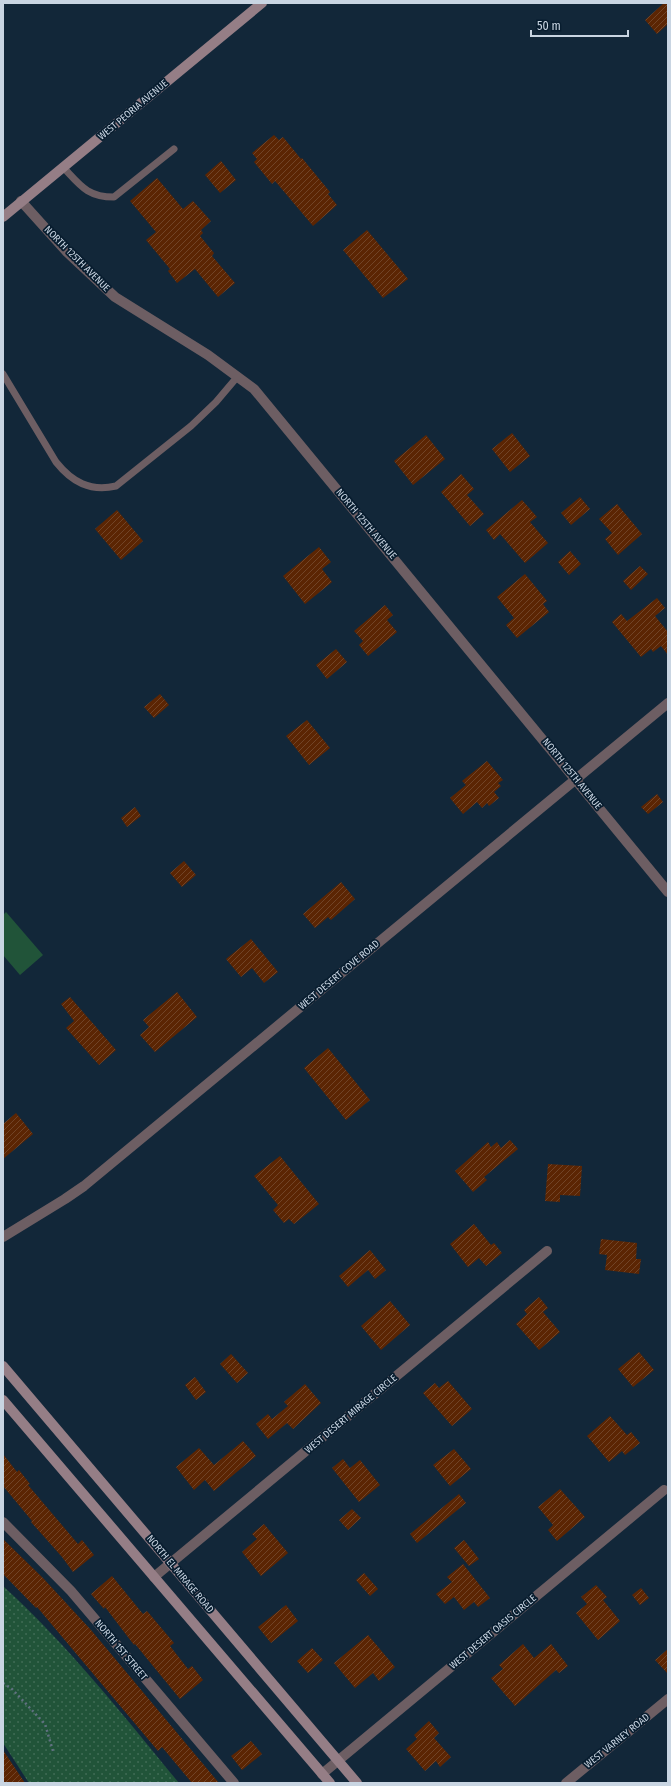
<svg xmlns="http://www.w3.org/2000/svg" width="671" height="1786" font-family="'Fira Sans Condensed',sans-serif">
<style>
.grass{fill:url(#grass-dots)}
.garden{fill:#215439}
.building{fill:url(#building-hatch)}
.lines{fill:none;stroke-linecap:round;stroke-linejoin:round}
.path{stroke:#607181;stroke-width:2.5;stroke-dasharray:2 3;stroke-linecap:butt}
.service{stroke:#6d5e63;stroke-width:7}
.minor{stroke:#6d5e63;stroke-width:10}
.tertiary{stroke:#6d5e63;stroke-width:10}
.secondary{stroke:#957e86;stroke-width:10}
.labels{text-anchor:middle;dominant-baseline:central;stroke-width:3.5;stroke-linejoin:round;paint-order:stroke}
.street-label{font-size:10px;fill:#c9d5e2;stroke:#081d2f}
</style>
<defs>
<pattern id="grass-dots" width="8" height="8" patternUnits="userSpaceOnUse"><rect width="8" height="8" fill="#215439"/><path d="M2 2h.1M6 6h.1" fill="none" stroke="#406c55" stroke-width="1.8" stroke-linecap="round"/></pattern>
<pattern id="building-hatch" width="6" height="6" patternUnits="userSpaceOnUse"><rect width="6" height="6" fill="#5b2503"/><path d="M-1 1l2-2M0 6l6-6M5 7l2-2" fill="none" stroke="#714427"/></pattern>
</defs>
<rect width="100%" height="100%" fill="#122739"/>
<path class="grass" d="M3,1586C68,1645 123,1715 179,1783H29L3,1743Z"/>
<polygon class="garden" points="6,912 43,955 20,975 3,955 3,915"/>
<g class="building">
<polygon points="664,3 668,3 668,24 657,34 645,20"/>
<polygon points="274,135 279,140 283,137 301,159 302,158 330,192 328,194 337,205 313,226 275,181 272,184 254,162 257,159 252,153"/>
<polygon points="221,161 236,180 220,193 205,175"/>
<polygon points="157,178 183,209 193,201 211,221 201,230 203,233 200,236 214,253 212,256 235,283 218,297 195,269 177,283 168,271 170,269 146,240 156,232 130,201"/>
<polygon points="367,230 408,279 383,298 343,250"/>
<polygon points="512,433 530,456 510,472 492,449"/>
<polygon points="426,435 445,459 413,485 394,461"/>
<polygon points="461,474 474,489 467,495 484,514 470,526 441,492"/>
<polygon points="580,497 590,509 571,525 561,513"/>
<polygon points="522,500 537,517 530,522 548,543 525,563 500,534 494,540 486,530"/>
<polygon points="617,504 642,534 618,555 605,539 612,533 599,519"/>
<polygon points="117,510 143,541 121,560 95,529"/>
<polygon points="319,547 331,562 322,569 332,582 305,604 283,576"/>
<polygon points="570,551 581,564 569,575 558,562"/>
<polygon points="640,566 648,574 631,590 623,581"/>
<polygon points="525,574 547,601 543,604 549,612 517,638 506,625 514,618 497,597"/>
<polygon points="657,598 665,608 655,616 668,632 668,655 661,646 653,652 651,649 641,657 612,622 621,614 627,621"/>
<polygon points="385,605 393,615 387,620 397,632 368,656 359,645 363,641 354,631"/>
<polygon points="336,649 347,662 327,679 316,665"/>
<polygon points="160,694 169,705 154,718 144,707"/>
<polygon points="307,720 330,748 309,765 286,736"/>
<polygon points="487,761 503,780 498,783 501,786 494,792 499,798 489,806 487,803 482,808 477,802 463,814 450,798 466,785 462,781"/>
<polygon points="657,794 663,802 648,814 641,807"/>
<polygon points="135,807 141,816 127,827 121,818"/>
<polygon points="184,861 196,875 182,887 170,873"/>
<polygon points="341,882 355,899 331,920 328,917 315,928 303,914"/>
<polygon points="251,939 278,972 264,983 252,968 241,977 226,959"/>
<polygon points="177,992 197,1017 155,1052 140,1035 149,1027 143,1020"/>
<polygon points="70,997 116,1050 99,1065 66,1028 74,1021 61,1004"/>
<polygon points="328,1048 370,1100 346,1120 304,1068"/>
<polygon points="16,1113 33,1134 3,1159 3,1124"/>
<polygon points="510,1140 518,1149 484,1177 487,1180 473,1192 455,1171 488,1142 491,1147 497,1142 501,1148"/>
<polygon points="280,1156 319,1204 294,1224 289,1219 284,1223 273,1210 278,1205 254,1176"/>
<polygon points="548,1164 582,1166 580,1196 560,1195 560,1202 545,1201"/>
<polygon points="474,1224 491,1245 494,1243 502,1253 486,1266 479,1258 468,1267 450,1244"/>
<polygon points="601,1239 637,1243 636,1259 641,1259 639,1274 605,1270 607,1255 599,1254"/>
<polygon points="370,1250 386,1270 375,1279 368,1270 348,1287 339,1276"/>
<polygon points="539,1297 548,1308 543,1312 560,1332 539,1350 516,1324 527,1314 524,1310"/>
<polygon points="390,1301 410,1325 381,1350 361,1326"/>
<polygon points="639,1352 654,1370 633,1387 618,1369"/>
<polygon points="231,1354 248,1373 237,1383 220,1364"/>
<polygon points="195,1377 206,1392 196,1400 185,1385"/>
<polygon points="448,1381 472,1409 452,1426 423,1393 435,1383 439,1388"/>
<polygon points="305,1384 321,1403 293,1429 287,1423 268,1439 256,1424 268,1414 272,1419 288,1406 284,1402"/>
<polygon points="610,1416 627,1435 631,1432 640,1443 625,1455 622,1451 609,1462 587,1436"/>
<polygon points="243,1441 256,1456 214,1491 205,1480 194,1490 176,1467 199,1448 214,1465"/>
<polygon points="454,1449 471,1469 450,1486 433,1465"/>
<polygon points="3,1454 17,1472 19,1470 30,1484 28,1485 78,1544 82,1540 94,1555 73,1572 62,1557 31,1522 32,1521 3,1486"/>
<polygon points="343,1459 350,1468 360,1460 380,1485 359,1502 332,1468"/>
<polygon points="560,1489 585,1517 557,1541 548,1530 553,1525 538,1507"/>
<polygon points="459,1494 466,1503 417,1543 410,1534"/>
<polygon points="352,1509 361,1518 348,1530 339,1520"/>
<polygon points="264,1524 288,1553 261,1576 242,1552 257,1539 252,1534"/>
<polygon points="3,1539 43,1578 91,1630 219,1783 192,1783 162,1747 158,1751 37,1607 36,1608 3,1574"/>
<polygon points="464,1540 479,1559 469,1566 454,1548"/>
<polygon points="463,1564 490,1598 478,1607 474,1602 464,1610 454,1597 445,1604 436,1594 452,1582 447,1577"/>
<polygon points="364,1573 378,1589 370,1596 356,1580"/>
<polygon points="112,1576 143,1614 147,1611 174,1643 170,1646 188,1669 192,1666 203,1680 180,1699 135,1644 134,1645 105,1607 104,1609 91,1594"/>
<polygon points="596,1585 607,1597 603,1600 620,1621 598,1640 576,1613 587,1604 581,1597"/>
<polygon points="641,1588 649,1598 640,1605 632,1595"/>
<polygon points="286,1605 298,1621 271,1643 258,1627"/>
<polygon points="368,1635 395,1667 379,1681 373,1673 355,1688 334,1663"/>
<polygon points="523,1644 534,1658 551,1644 568,1666 559,1673 556,1670 515,1706 491,1678 503,1669 499,1665"/>
<polygon points="312,1648 323,1660 308,1673 297,1661"/>
<polygon points="668,1649 668,1674 655,1660"/>
<polygon points="429,1721 439,1733 434,1738 451,1757 440,1767 436,1761 425,1771 406,1749 417,1739 414,1735"/>
<polygon points="251,1741 262,1754 242,1770 231,1756"/>
<polygon points="3,1750 25,1783 3,1783"/>
</g>
<g class="lines">
<polyline class="path" points="3,1683 12,1689 45,1724 53,1751"/>
<g class="service">
<path d="M63,167C80,185 87,197 114,197L174,149"/>
<path d="M3,374L56,462C72,482 90,492 116,486L191,426L216,402L238,376"/>
</g>
<g class="minor">
<polyline points="21,201 66,251 115,297 208,355 254,389 668,892"/>
<polyline points="3,1237 65,1199 84,1186 668,703"/>
<polyline points="3,1522 71,1591 234,1783"/>
<polyline points="154,1577 547,1251"/>
<polyline points="322,1774 664,1490"/>
</g>
<polyline class="tertiary" points="566,1783 668,1699"/>
<g class="secondary">
<polyline points="3,217 262,3"/>
<polyline points="3,1366 357,1783"/>
<polyline points="3,1400 330,1783"/>
</g>
</g>
<g class="labels">
<g class="street-label">
<text transform="translate(133 110) rotate(-40)">WEST PEORIA AVENUE</text>
<text transform="translate(77 259) rotate(45)">NORTH 125TH AVENUE</text>
<text transform="translate(366 524) rotate(50)">NORTH 125TH AVENUE</text>
<text transform="translate(572 774) rotate(51)">NORTH 125TH AVENUE</text>
<text transform="translate(339 975) rotate(-40)">WEST DESERT COVE ROAD</text>
<text transform="translate(351 1414) rotate(-40)">WEST DESERT MIRAGE CIRCLE</text>
<text transform="translate(180 1574) rotate(50)">NORTH EL MIRAGE ROAD</text>
<text transform="translate(493 1632) rotate(-40)">WEST DESERT OASIS CIRCLE</text>
<text transform="translate(121 1650) rotate(50)">NORTH 1ST STREET</text>
<text transform="translate(617 1741) rotate(-39)">WEST VARNEY ROAD</text>
</g>
</g>
<rect width="671" height="1786" fill="none" stroke="#c9d5e2" stroke-width="8"/>
<path d="M531 30v6h97v-6" fill="none" stroke="#c9d5e2" stroke-width="2"/>
<text x="537" y="30" font-size="12" fill="#c9d5e2" stroke="#081d2f" stroke-width="3" paint-order="stroke">50 m</text>
</svg>
